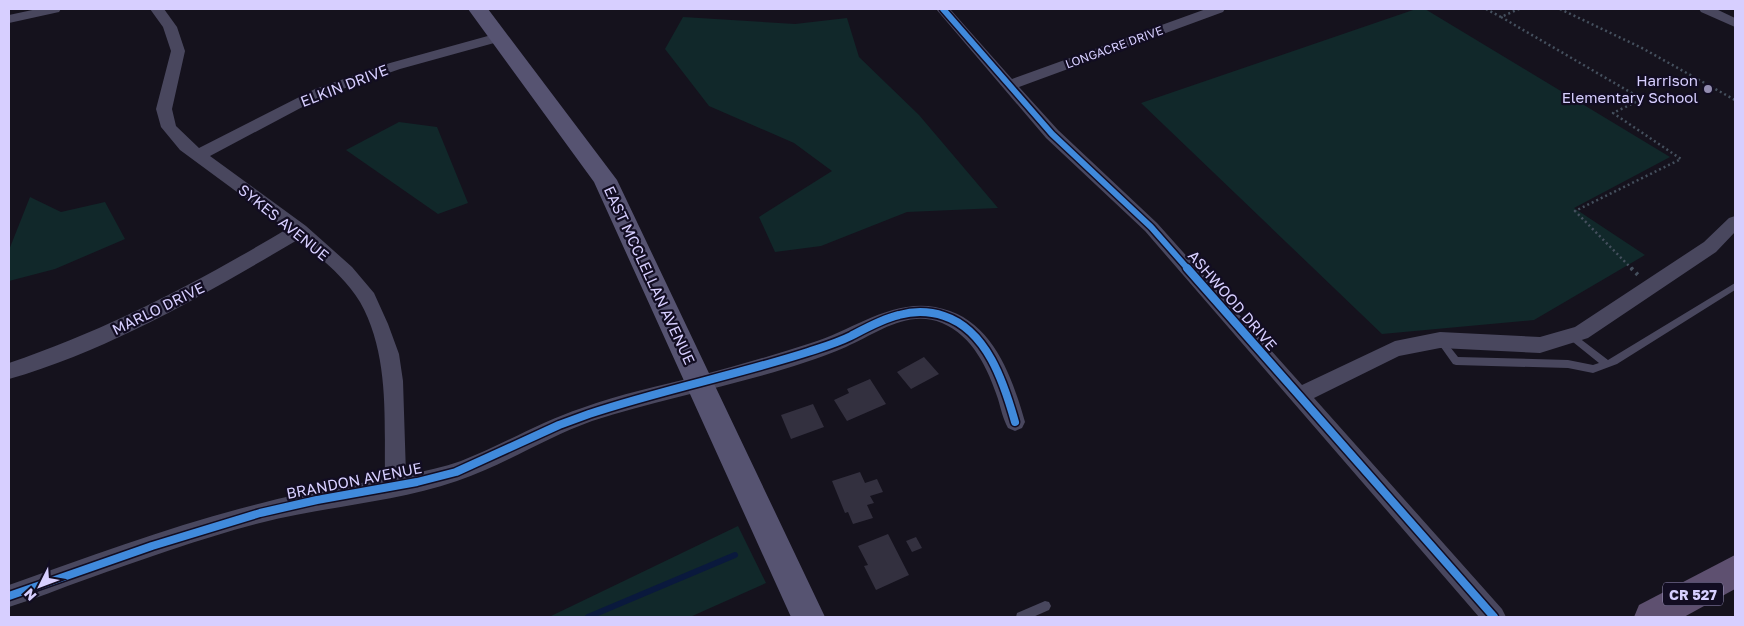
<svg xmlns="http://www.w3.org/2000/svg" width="1744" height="626" font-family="'Golos Text',sans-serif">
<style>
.green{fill:#11282a}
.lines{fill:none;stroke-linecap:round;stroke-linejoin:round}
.stream{stroke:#0a193d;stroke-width:6}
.building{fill:#33303f}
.path-far1{stroke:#45505e;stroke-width:2.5;stroke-dasharray:2 3;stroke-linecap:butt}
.path{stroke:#45505e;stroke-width:4;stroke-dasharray:2.5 4.5;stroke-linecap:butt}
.lane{fill:#49475e;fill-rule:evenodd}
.street{fill:#49475e;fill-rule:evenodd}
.secondary{fill:#565371;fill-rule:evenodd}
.primary{fill:#5e5070;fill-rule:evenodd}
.cycleway-far1-casing{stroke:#120d22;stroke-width:9}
.cycleway-casing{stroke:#120d22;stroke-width:11}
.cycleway-far1{stroke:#408adc;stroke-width:6}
.cycleway{stroke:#408adc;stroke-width:8}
.poi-dot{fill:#938db0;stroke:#120d22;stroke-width:2}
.labels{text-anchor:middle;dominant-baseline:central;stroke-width:4.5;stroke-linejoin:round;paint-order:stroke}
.far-street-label{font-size:12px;fill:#d7cfff;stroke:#120d22}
.shield{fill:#120d22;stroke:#9c95bd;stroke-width:1}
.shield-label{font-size:14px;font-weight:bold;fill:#d7cfff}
.poi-label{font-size:15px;fill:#d7cfff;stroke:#120d22;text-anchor:end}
.street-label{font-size:15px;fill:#d7cfff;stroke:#120d22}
</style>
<rect width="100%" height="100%" fill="#15121d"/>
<g class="green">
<polygon points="1416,9 1425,9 1670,157 1574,208 1645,255 1534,320 1382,334 1141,103"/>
<polygon points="683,17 795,24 847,18 859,57 919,115 998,208 907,212 821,246 775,252 759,217 832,171 794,143 709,106 665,49"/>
<polygon points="399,122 437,127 468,203 438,214 346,150"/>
<polygon points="30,197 61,212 105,202 125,239 55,269 9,281 9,250"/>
<polygon points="738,526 766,583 690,617 549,617"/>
</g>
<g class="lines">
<polyline class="stream" points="588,617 735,555"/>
</g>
<g class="building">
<polygon points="924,357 939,374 911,389 897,372"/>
<polygon points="870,379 886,404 847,421 834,400 849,393 847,389"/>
<polygon points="813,404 824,427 791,439 781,415"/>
<polygon points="860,472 865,483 877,479 883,492 870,496 874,503 867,505 873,518 853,524 848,512 845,513 832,481"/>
<polygon points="888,534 909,575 876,590 864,566 868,565 858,546"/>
<polygon points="916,537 922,548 912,552 906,541"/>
</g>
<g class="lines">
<g class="path-far1">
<polyline points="1486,9 1501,17 1519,9"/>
<polyline points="1560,9 1642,48 1735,100"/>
<polyline points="1501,17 1642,99"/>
<polyline points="1632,269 1575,211 1681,159 1613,113 1642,99"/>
</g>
<polyline class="path" points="1631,268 1638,275"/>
<g class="lane">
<polygon points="1735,283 1735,290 1617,364 1593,373 1568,368 1456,365 1453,364 1436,340 1437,338 1443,338 1458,357 1568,360 1593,365 1599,363 1568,338 1567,336 1568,334 1574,334 1608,360"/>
<polygon points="1045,601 1049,602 1051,606 1049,610 1033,617 1016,617 1017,613"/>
</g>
<g class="street">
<polygon points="37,9 61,9 59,12 9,23 9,15"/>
<path d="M150,9H164L177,27L185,51L172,109L176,126L199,148L315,89L390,63L495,34H505L507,37L505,40L400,69L325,95L210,156L306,226L352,267L374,293L388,324L399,354L403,381L406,475C425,471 444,467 461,461C502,445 540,422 582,408C620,394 660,386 698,376C736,366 774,355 811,343C857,329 899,292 950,311C995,327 1013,380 1025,422L1022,428L1015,431L1008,428C1003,419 1001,409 998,399C988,369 973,336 942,323C907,309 876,334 846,347C766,381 675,394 592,421C545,438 504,465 457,481C393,503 325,506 260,523C202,538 144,559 87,579C61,588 35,599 9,607V585C92,556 176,524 262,503C303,492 344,486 385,479C384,420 390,355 360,302C345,277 320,258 299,239C207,293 112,349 9,379V363C107,330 198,282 287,229L180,150L161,127L156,109L171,51L163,27Z"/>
<polygon points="936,9 950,9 1012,79 1206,9 1225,9 1223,12 1019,87 1058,130 1157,223 1302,385 1395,341 1440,332 1540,337 1575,327 1704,242 1729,218 1735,216 1735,232 1716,252 1588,338 1540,353 1440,348 1399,356 1314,398 1502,609 1506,617 1479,617 1145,231 1046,138"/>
<polygon points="1699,9 1716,9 1735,18 1735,27 1701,12"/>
</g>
<polygon class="secondary" points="468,9 488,9 617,180 825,617 791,617 594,182"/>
<polygon class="primary" points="1735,555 1735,589 1684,617 1634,617 1639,605"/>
<defs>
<polyline id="cycleway-far1" points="943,9 1052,134 1151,227 1188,269"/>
<g id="cycleway">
<polyline points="1187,268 1494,617"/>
<path d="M9,596L152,546L260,513L317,500L417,482L456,472L559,425L589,414C661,390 736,375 808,352C823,347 837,343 851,336C866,328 882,319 899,315C914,311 929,311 944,316C987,330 1004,383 1015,422"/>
</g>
</defs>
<use href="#cycleway-far1" class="cycleway-far1-casing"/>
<use href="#cycleway" class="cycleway-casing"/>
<use href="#cycleway-far1" class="cycleway-far1"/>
<use href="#cycleway" class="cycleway"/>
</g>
<circle class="poi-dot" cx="1708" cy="89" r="5"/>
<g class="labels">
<g class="far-street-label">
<text transform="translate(1114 47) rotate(-20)">LONGACRE DRIVE</text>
</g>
<rect class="shield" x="1663" y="582.5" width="60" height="23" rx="4"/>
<g class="shield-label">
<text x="1693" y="594">CR 527</text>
</g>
<g class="poi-label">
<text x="1698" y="80">Harrison<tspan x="1698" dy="17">Elementary School</tspan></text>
</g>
<g class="street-label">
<text transform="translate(344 85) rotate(-21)">ELKIN DRIVE</text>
<text transform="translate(284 222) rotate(39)">SYKES AVENUE</text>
<text transform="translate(650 275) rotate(65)">EAST MCCLELLAN AVENUE</text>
<text transform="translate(1233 300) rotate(49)">ASHWOOD DRIVE</text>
<text transform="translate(158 308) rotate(-26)">MARLO DRIVE</text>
<text transform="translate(354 480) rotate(-11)">BRANDON AVENUE</text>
</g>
</g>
<rect width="1744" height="626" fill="none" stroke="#d7cfff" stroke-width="20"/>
<g transform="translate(40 586) rotate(228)" stroke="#120d22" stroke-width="4" paint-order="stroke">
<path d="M0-4L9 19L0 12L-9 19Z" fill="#d7cfff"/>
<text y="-8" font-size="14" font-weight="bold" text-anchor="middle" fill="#d7cfff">N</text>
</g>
</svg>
